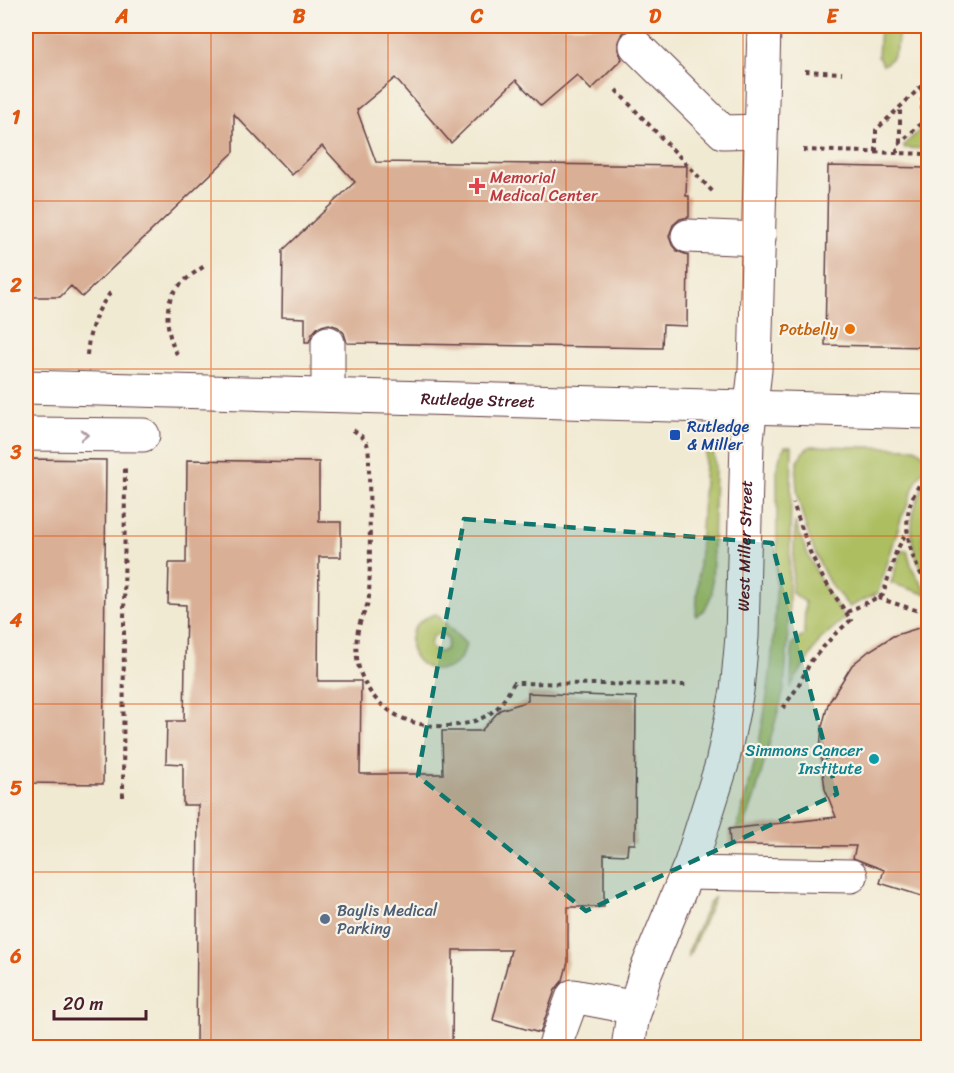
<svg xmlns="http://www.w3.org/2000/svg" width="954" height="1073" font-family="Sriracha,sans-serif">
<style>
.green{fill:#acbe61;stroke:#7b6e46;stroke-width:1.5;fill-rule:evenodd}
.building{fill:#d9af95}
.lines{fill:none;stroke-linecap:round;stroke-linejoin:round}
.minor-casing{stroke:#633d44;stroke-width:35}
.path{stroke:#633d44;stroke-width:4;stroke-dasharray:4.5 4.5;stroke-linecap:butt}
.minor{stroke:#fff;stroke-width:33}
.oneway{stroke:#ae9aa0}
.marked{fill:#0f766e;fill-opacity:0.2;stroke:#0f766e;stroke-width:4.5;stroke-dasharray:12 8;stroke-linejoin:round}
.grid{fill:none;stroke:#e0560e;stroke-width:1.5;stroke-opacity:0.55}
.health-dot{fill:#e0444e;stroke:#f7f3e8;stroke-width:2}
.food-dot{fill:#e8710a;stroke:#f7f3e8;stroke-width:2}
.transit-dot{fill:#1a4fb4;stroke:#f7f3e8;stroke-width:2}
.culture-dot{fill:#0f9aa8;stroke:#f7f3e8;stroke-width:2}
.service-dot{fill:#5c6f8a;stroke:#f7f3e8;stroke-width:2}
.labels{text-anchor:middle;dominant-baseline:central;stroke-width:4.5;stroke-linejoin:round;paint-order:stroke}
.health-label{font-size:16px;fill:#be3a42;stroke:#f7f3e8;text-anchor:start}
.food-label{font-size:16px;fill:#c56008;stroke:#f7f3e8;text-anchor:end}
.street-label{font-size:16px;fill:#4a1f2b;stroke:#f7f3e8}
.transit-label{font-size:16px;fill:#164399;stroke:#f7f3e8;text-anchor:start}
.culture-label{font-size:16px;fill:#0d838f;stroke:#f7f3e8;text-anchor:end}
.service-label{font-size:16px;fill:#4e5e75;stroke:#f7f3e8;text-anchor:start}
.neatline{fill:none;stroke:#e0560e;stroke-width:2}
.grid-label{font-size:20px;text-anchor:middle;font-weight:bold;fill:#e0560e}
</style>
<rect width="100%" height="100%" fill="#f7f3e8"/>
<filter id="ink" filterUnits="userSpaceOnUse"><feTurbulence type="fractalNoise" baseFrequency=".0167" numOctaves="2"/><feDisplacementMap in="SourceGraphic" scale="12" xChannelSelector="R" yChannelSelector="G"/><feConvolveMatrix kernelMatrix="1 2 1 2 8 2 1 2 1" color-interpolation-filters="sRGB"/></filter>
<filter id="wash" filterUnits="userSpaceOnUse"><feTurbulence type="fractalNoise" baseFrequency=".008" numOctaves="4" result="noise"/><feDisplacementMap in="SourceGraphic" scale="24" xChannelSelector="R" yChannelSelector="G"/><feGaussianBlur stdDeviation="1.35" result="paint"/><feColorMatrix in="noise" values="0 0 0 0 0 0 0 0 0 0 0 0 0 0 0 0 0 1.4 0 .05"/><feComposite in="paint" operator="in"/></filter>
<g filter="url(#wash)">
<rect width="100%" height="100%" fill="#f1ead3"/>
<g class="green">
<path d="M880,26H899C898,41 898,57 883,65L878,57Z"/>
<polygon points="928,122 928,149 904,148 904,145"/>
<polygon points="706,446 709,446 714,455 715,466 712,594 705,609 696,616"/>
<path d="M785,446H792L788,640L784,690L755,796L738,844L734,837C749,789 761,740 768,690C778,618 777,543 777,470L780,456Z"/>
<path d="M812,446L915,448C921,451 926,455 926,463C926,470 920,474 917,480C910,491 910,505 902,516L878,593L849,607C843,599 835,591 829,582C815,558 774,460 812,446Z"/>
<path d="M928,478V511L922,538L928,579C905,548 908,509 928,478Z"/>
<path d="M795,522C809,560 821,585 845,618L820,640L791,686L792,644L804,635L805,602L792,593Z"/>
<polygon points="907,550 912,568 928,595 891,583 901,551"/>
<path d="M436,614L466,644C457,688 401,670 412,633C416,622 425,617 436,614ZM438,634L444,635L448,640L446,649L441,652L434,651L430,646L432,637Z"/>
<polygon points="715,897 688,958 688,952 709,903"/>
</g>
<g id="blocks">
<g class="building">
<polygon points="30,26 653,26 648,32 640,28 632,28 622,33 618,42 618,50 622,59 591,90 577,75 541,106 516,80 451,143 395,78 357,110 376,162 687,166 686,196 689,196 689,217 680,219 673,225 669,236 672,245 677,251 688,255 687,326 663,325 662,348 347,343 344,333 338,327 329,324 318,327 312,334 309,342 305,342 305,318 282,317 283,250 355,182 322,146 292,175 234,114 234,152 82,297 71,286 60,297 26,297 26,43 30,44"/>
<polygon points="828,166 928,168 928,347 825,345"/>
<polygon points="26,459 106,460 103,784 26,783"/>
<polygon points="187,460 319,462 319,522 341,522 341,557 319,557 318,681 361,681 360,774 443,774 442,731 481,731 500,710 528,701 528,693 636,697 635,844 628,844 627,855 604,854 604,907 568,907 568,962 563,980 555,990 540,1033 493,1020 511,950 453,950 452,1047 196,1047 198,805 183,805 183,764 166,763 167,721 184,721 186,605 168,604 169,563 186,563"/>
<polygon points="928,625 928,898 880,883 884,870 853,858 856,846 730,845 729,829 836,817 825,789 820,749 822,727 828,704 852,665 869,651 893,636"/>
</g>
</g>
</g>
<g filter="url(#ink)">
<use href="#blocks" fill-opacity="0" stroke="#633d44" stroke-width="1.5"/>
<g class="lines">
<defs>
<g id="minor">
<polyline points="636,46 723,132 761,131"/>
<polyline points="688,236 759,239"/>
<path id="s1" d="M26,387L928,412"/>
<polyline points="328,395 328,343"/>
<polyline points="26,434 143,435"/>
<polyline points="687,873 851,876"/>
<polyline points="554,1048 573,996 636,1008"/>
<path id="s2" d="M628,1048L632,1021L645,974L691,863L722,764L737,691L742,637L747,440L755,370L764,26"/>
</g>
</defs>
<use href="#minor" class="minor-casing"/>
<g class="path">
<polyline points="805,71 842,73"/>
<polyline points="922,88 922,122"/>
<polyline points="616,90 715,194"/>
<polyline points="900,142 900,108"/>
<polyline points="803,150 928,154"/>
<polyline points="876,152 876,130 928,80"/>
<polyline points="897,153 897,146 928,117"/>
<path d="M177,354C168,338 163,311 173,294C180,282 194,273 206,265"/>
<path d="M87,355C89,330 96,310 112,291"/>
<path d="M353,430C367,440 368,441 369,458C369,504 371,550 369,595C369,607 360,618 358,630C348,682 384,723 435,726C456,727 480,723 496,709C503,703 509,691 514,683L687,685"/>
<path d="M928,470C921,482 912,495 909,509C903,535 913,564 928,585"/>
<polyline points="878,598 928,614"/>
<polyline points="847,612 883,595 896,552 908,529"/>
<polyline points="783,708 797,688 811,661 835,634 851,620 823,578 810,552 793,503"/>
<polyline points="123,797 125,465"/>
</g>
<use href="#minor" class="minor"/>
</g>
<defs><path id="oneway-chevron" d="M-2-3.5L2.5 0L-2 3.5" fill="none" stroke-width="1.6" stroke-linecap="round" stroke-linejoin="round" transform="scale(1.5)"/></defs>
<use class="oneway" href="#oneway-chevron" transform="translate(84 435)"/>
</g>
<path class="marked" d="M464,519L772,543L837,794L586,911L418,776Z"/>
<path class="grid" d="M211,26V1048M388,26V1048M566,26V1048M743,26V1048M26,201H928M26,369H928M26,536H928M26,704H928M26,872H928"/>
<path class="health-dot" d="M474 177h6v6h6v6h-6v6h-6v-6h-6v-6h6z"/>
<circle class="food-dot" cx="850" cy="329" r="6"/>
<rect class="transit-dot" x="669" y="429" width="12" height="12" rx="3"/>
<circle class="culture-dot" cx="874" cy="759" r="6"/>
<circle class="service-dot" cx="325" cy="919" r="6"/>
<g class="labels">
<g class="health-label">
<text x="490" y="177">Memorial<tspan x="490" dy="18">Medical Center</tspan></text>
</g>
<g class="food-label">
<text x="838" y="329">Potbelly</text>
</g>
<g class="street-label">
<text stroke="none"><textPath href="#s1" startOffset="452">Rutledge Street</textPath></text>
<text stroke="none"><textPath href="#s2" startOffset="520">West Miller Street</textPath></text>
</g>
<g class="transit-label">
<text x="687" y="426">Rutledge<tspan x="687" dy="18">&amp; Miller</tspan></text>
</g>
<g class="culture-label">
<text x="862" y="750">Simmons Cancer<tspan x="862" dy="18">Institute</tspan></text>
</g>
<g class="service-label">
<text x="337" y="910">Baylis Medical<tspan x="337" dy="18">Parking</tspan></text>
</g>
</g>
<rect width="954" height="1073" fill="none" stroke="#f7f3e8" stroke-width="66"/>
<path d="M54 1010v9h92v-9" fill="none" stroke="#4a1f2b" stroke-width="3"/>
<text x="63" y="1010" font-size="18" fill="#4a1f2b" stroke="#f7f3e8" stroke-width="4.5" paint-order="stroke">20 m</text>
<rect x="33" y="33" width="888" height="1007" class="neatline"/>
<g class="grid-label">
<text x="122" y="23">A</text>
<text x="299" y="23">B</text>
<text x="477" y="23">C</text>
<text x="655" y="23">D</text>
<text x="832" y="23">E</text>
<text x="16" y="124">1</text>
<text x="16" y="292">2</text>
<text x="16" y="459">3</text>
<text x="16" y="627">4</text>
<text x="16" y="795">5</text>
<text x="16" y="963">6</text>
</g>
</svg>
